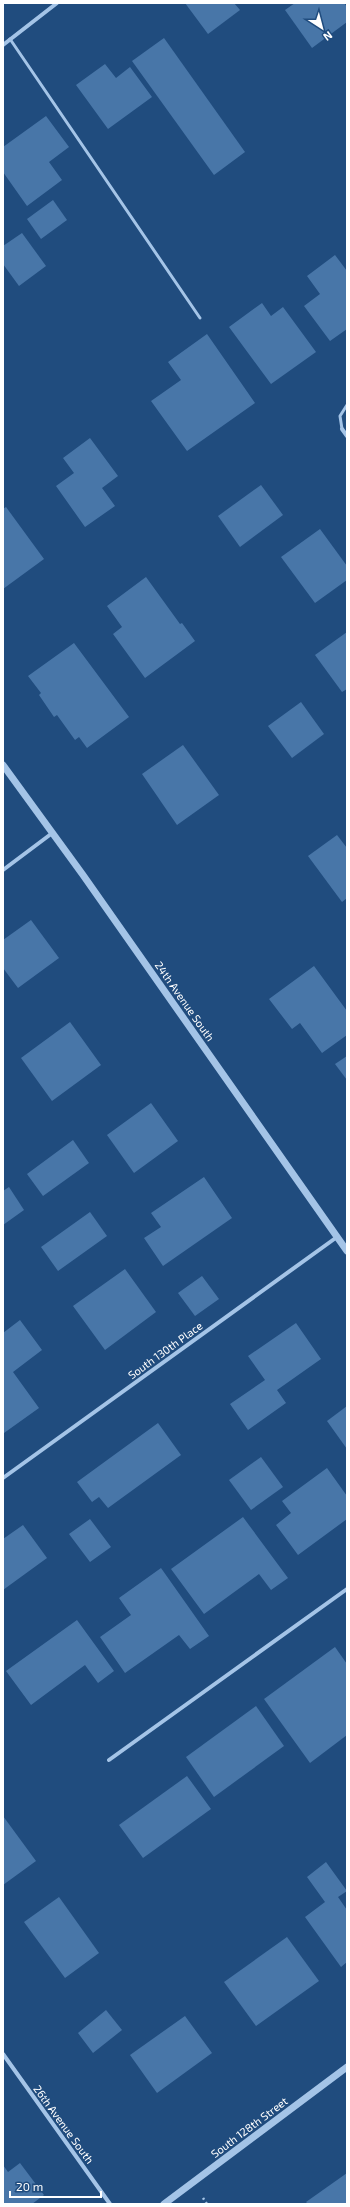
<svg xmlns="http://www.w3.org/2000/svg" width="350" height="2207" font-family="'Exo 2',sans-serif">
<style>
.building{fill:#4876a8}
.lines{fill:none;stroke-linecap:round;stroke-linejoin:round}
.path{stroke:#a4c4e7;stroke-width:2.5;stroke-dasharray:2 3;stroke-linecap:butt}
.service{stroke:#a4c4e7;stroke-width:3}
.minor{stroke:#a4c4e7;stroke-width:4}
.tertiary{stroke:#a4c4e7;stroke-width:7}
.labels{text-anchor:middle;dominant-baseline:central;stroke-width:3;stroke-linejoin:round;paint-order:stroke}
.street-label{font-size:11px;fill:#fff;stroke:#204c7e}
</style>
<rect width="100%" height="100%" fill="#204c7e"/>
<g class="building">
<polygon points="185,3 234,3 240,10 208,34"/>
<polygon points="295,3 344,3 347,7 347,22 312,48 285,10"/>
<polygon points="164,38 245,152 214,175 132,61"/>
<polygon points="105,64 116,78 130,67 152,97 108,129 76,85"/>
<polygon points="46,116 69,147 49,162 62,180 27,206 3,172 3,147"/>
<polygon points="53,200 67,220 41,239 27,219"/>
<polygon points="22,233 46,266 19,286 3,264 3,246"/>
<polygon points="335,255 347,271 347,329 330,341 304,306 320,294 307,276"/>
<polygon points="262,303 271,316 283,307 316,352 271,384 229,327"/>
<polygon points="207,334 255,403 187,451 151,401 181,380 168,362"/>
<polygon points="90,438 118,476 102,488 115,506 85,527 56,486 74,473 63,458"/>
<polygon points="261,485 283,515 240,547 218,516"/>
<polygon points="6,507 44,559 3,589 3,509"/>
<polygon points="320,529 347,566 347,580 315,603 281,557"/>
<polygon points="146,577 180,624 182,623 195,641 145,678 113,634 122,627 107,606"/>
<polygon points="347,632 347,689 342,692 315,655"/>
<polygon points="74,643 129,717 87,748 79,737 75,740 57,715 54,717 39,695 41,693 28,676"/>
<polygon points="301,702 324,734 292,758 268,726"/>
<polygon points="183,745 219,795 177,825 142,774"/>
<polygon points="337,835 347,848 347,898 342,902 308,856"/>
<polygon points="31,920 59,958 18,988 3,968 3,940"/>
<polygon points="314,966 347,1011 347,1035 322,1053 300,1023 292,1029 269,999"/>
<polygon points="70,1022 101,1065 52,1101 21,1058"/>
<polygon points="347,1056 347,1080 335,1064"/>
<polygon points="151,1103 178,1141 134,1173 107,1135"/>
<polygon points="73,1140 89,1163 43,1196 27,1174"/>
<polygon points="204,1177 232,1218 163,1266 144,1238 161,1227 151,1213"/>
<polygon points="9,1187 24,1210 3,1225 3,1191"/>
<polygon points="90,1212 107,1236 58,1271 41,1247"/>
<polygon points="125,1269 156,1312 105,1350 73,1306"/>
<polygon points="202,1276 219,1299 195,1316 178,1293"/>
<polygon points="20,1320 42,1350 13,1372 39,1408 4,1433 3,1333"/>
<polygon points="296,1323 321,1359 277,1390 286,1403 248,1430 230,1404 265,1380 248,1356"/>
<polygon points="347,1406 347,1449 327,1421"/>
<polygon points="158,1423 181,1455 108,1508 99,1497 92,1502 77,1482"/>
<polygon points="261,1457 283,1487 251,1510 229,1480"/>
<polygon points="327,1468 347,1496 347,1519 298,1555 276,1525 291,1513 282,1501"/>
<polygon points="243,1517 288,1578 271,1590 259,1574 204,1614 171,1569"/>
<polygon points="90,1519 111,1547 90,1562 69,1534"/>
<polygon points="23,1525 47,1558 3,1590 3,1539"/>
<polygon points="161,1568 209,1636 190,1649 179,1635 125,1673 100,1637 131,1615 119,1598"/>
<polygon points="77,1620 114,1671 98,1683 85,1665 31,1705 6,1671"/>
<polygon points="335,1647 347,1664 347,1735 310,1763 264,1699"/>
<polygon points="256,1706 284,1746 214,1797 186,1757"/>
<polygon points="187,1776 211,1809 143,1858 119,1825"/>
<polygon points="3,1816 36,1861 3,1885"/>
<polygon points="326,1862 347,1891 338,1897 347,1910 347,1962 341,1967 305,1917 325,1902 307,1877"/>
<polygon points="59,1897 99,1953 65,1978 24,1922"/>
<polygon points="287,1937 319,1981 256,2026 224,1982"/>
<polygon points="106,2010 122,2030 93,2053 78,2033"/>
<polygon points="185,2016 212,2053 157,2093 130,2055"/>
<polygon points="20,2163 44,2195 32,2204 3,2204 3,2165 8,2172"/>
<polygon points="347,2173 347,2204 308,2204 306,2202"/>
</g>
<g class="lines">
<polyline class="path" points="203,2198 207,2204"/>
<g class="service">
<polyline points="10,39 200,318"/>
<polyline points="342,429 340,416 347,405"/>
</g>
<g class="minor">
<polyline points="3,45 57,3"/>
<polyline points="342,429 347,436"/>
<polyline points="3,870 51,834"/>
<polyline points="3,1478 337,1237"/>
<polyline points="109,1760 347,1589"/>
<polyline points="3,2054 110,2204"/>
</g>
<g class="tertiary">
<polyline points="3,765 83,875 347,1251"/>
<polyline points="164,2204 347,2067"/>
</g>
</g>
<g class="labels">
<g class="street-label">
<text transform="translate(185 1001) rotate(55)">24th Avenue South</text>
<text transform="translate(165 1350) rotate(-36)">South 130th Place</text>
<text transform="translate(64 2124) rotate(54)">26th Avenue South</text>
<text transform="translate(249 2127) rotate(-37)">South 128th Street</text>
</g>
</g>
<rect width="350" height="2207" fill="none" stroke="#ffffff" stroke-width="8"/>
<g transform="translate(322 28) rotate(144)" stroke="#204c7e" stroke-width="3" paint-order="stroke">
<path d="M0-3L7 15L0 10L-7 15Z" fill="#ffffff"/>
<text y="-6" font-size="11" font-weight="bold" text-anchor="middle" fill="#ffffff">N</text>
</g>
<path d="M10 2191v6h91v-6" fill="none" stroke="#ffffff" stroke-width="2"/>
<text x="16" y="2191" font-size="12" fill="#ffffff" stroke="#204c7e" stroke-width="3" paint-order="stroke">20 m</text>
</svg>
